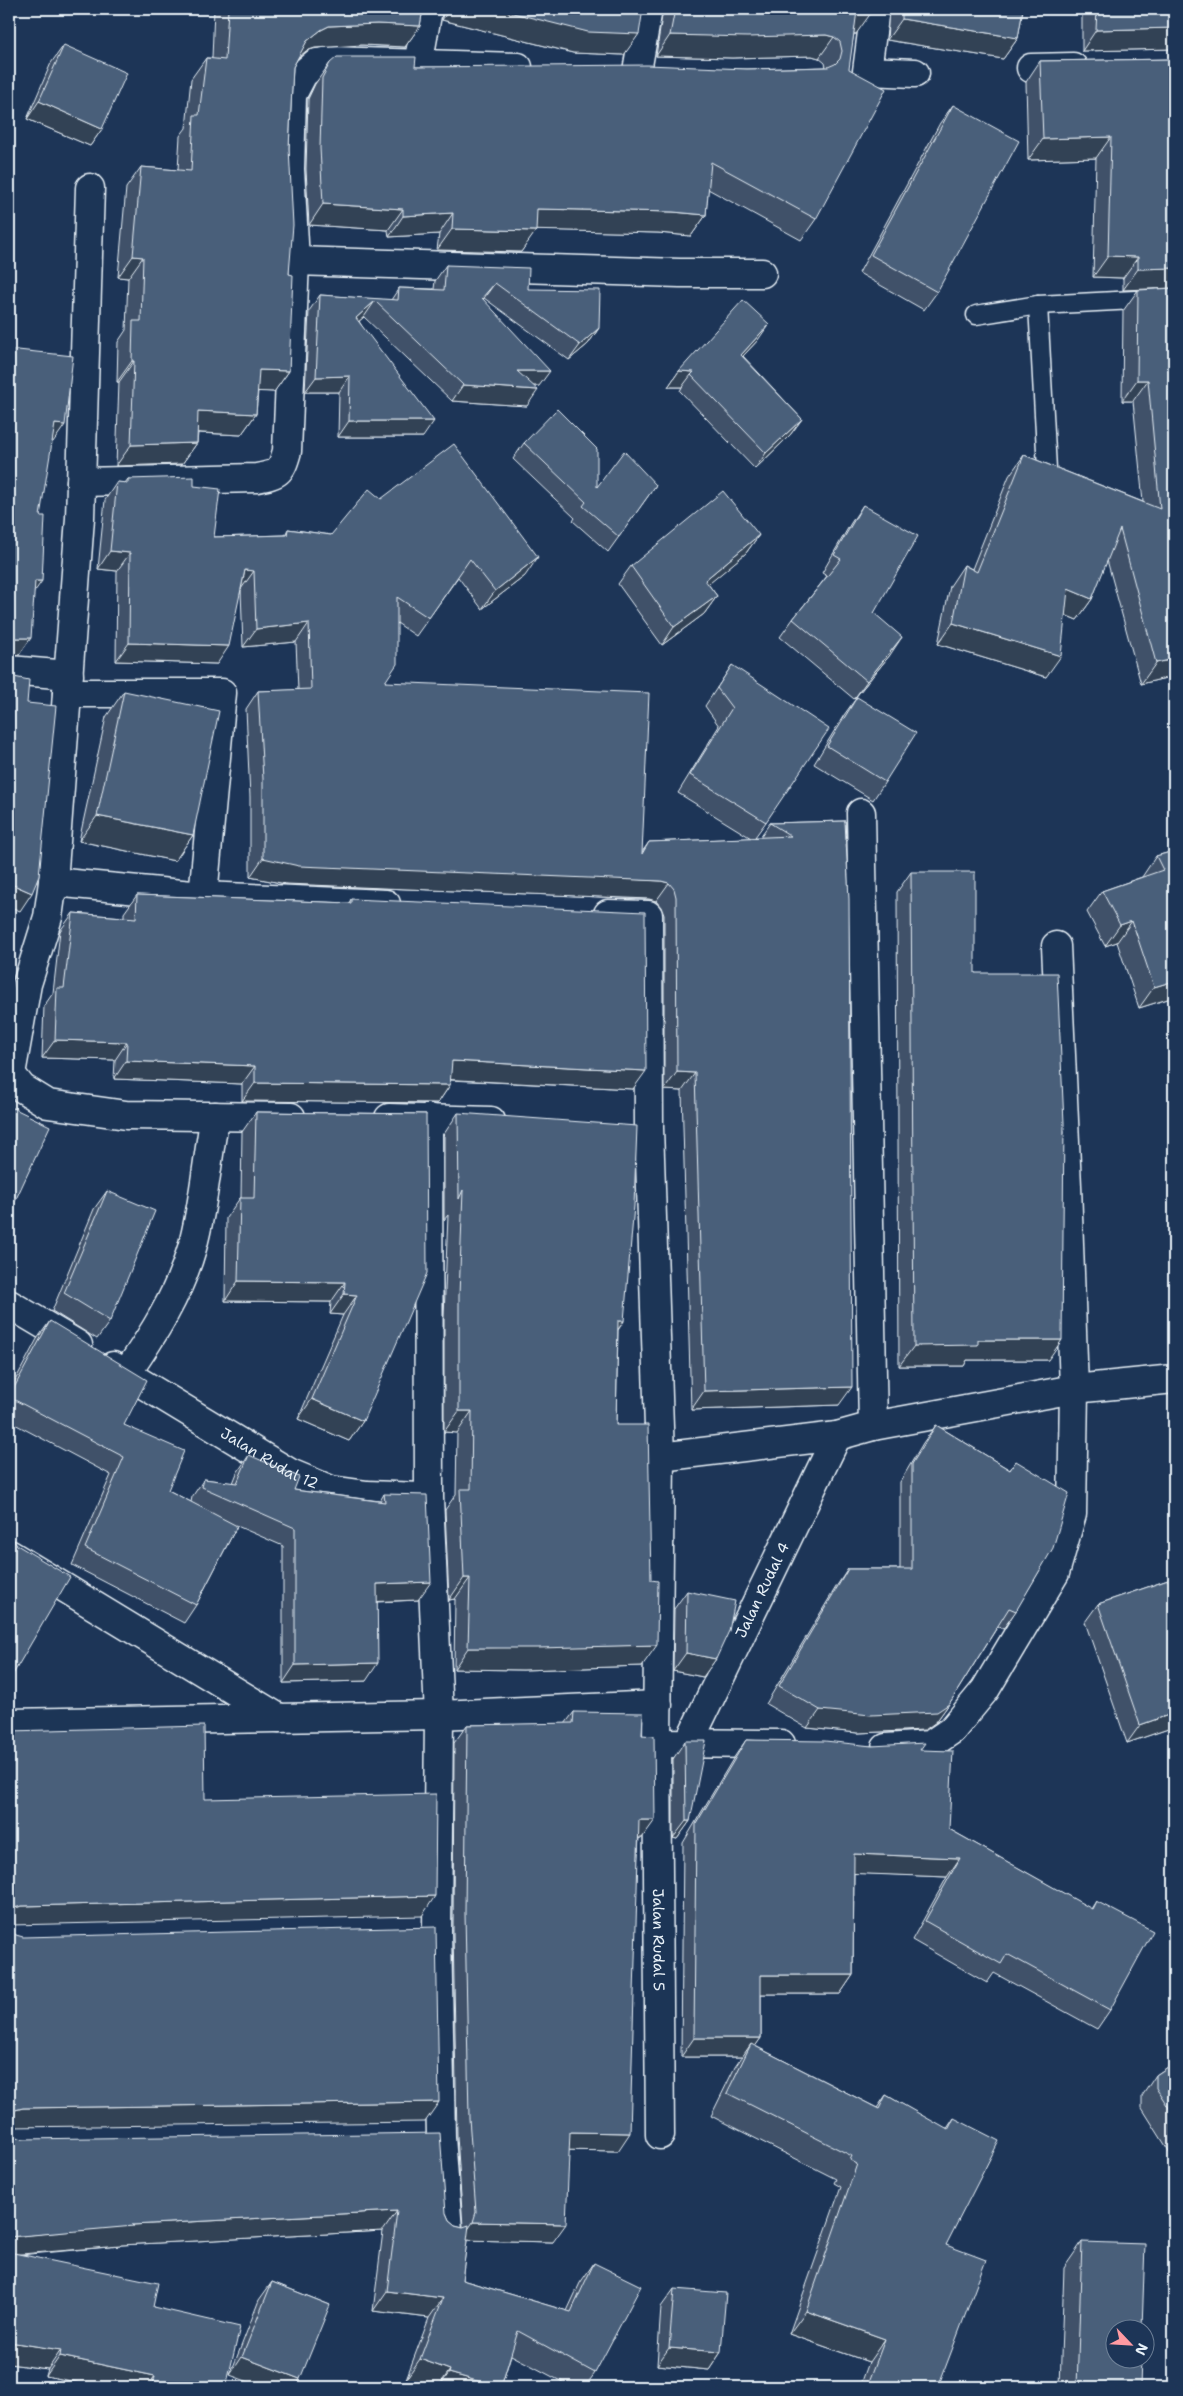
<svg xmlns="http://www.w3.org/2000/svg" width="1183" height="2396" font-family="'Shantell Sans',sans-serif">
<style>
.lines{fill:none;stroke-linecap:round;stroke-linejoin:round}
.service-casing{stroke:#e8f1f8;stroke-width:21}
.minor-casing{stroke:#e8f1f8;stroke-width:31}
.service{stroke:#1d3557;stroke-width:18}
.minor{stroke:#1d3557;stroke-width:28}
.wall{fill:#3f5169;stroke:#e8f1f8}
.shaded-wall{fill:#334255;stroke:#e8f1f8}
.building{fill:#495e7a;stroke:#e8f1f8}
.labels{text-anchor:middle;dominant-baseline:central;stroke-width:4;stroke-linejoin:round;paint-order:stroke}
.street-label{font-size:15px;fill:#e8f1f8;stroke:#1d3557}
</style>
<rect width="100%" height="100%" fill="#1d3557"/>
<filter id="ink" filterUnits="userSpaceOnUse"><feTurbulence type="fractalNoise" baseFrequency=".02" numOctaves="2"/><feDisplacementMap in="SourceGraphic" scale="10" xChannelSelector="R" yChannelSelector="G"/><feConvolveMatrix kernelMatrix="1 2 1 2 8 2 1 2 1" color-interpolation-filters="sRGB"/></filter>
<g filter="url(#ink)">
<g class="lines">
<defs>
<g id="service">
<polyline points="1038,305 1047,469"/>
<polyline points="976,315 1038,305 1174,298"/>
</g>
<g id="minor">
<polyline points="875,9 867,71 915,73"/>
<polyline points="418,65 428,9"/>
<polyline points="1031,68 1073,67"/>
<polyline points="637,71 648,9"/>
<polyline points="90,188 80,518 53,882 48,917 27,984 11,1074 22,1088 48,1104 126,1115 291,1117"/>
<polyline points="295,261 680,273 762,273"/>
<path d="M81,482L257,478C278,474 281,473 287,451L295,261L290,169L292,95L303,74L316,63L330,61L518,67"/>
<polyline points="9,670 69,675"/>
<polyline points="67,693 222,693 203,896"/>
<polyline points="861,813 873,1426"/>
<polyline points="53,882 203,896 386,904"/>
<path id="s1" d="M608,914L648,915L649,1128L660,1457L657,1743L660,2135"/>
<polyline points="389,1118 491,1121"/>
<polyline points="428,1118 429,1498 439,1715 437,1931 441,2137 448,2231"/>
<polyline points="9,1304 78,1345"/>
<path id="s2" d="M113,1366L290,1473L331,1490L367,1495L422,1497"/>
<path d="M126,1374C153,1335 179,1294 192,1248C204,1206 207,1159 215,1116"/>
<polyline points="660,1457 837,1436 873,1426 1074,1389 1174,1379"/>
<polyline points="9,1554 279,1718"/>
<polyline points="9,1723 439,1715 658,1705"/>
<polyline points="657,1743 781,1744"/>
<path id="s3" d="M688,1744L837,1436"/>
<polyline points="886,1748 930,1745 952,1730 985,1690 1055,1573 1072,1514 1074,1389 1067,1186 1056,946"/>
</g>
</defs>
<use href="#service" class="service-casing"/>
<use href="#minor" class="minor-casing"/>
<use href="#service" class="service"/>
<use href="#minor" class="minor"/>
</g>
<g class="wall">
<polygon points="212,9 423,9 420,26 405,47 362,45 315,48 306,51 298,58 293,67 289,148 289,371 274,392 258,391 256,414 241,435 198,433 197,443 182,464 116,466 119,382 117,382 118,342 126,330 128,278 118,277 126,188 141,167 178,170 180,136 186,128 191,79 206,58 212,58 214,9"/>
<polygon points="443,9 643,9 624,55 573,53 442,20"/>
<polygon points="663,9 871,9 856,34 854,34 816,219 801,240 708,189 706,215 691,236 658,233 536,230 521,252 437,250 439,234 389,237 388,230 309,225 306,169 308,99 315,84 330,63 415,67 747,69 826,67 825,63 819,58 812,56 732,58 656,56"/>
<polygon points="889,9 1023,9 1018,38 1003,59 887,40"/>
<polygon points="1082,9 1174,9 1174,49 1082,51"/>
<polygon points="64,45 102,129 90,146 27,119 51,63"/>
<polygon points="1174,59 1174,679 1174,676 1141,684 1107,560 1092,599 1077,620 1065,615 1046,677 938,644 950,586 964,565 972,569 1009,476 1024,455 1143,502 1133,401 1122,401 1123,311 1138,290 1166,289 1123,290 1123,278 1093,277 1096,158 1028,160 1026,82 1040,61"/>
<polygon points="953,105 937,292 924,310 859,273 940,123"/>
<polygon points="446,265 528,289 599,328 588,344 569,360 484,298 483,299 539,386 534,386 527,406 452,401 364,317 359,321 423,437 338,437 339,392 305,392 309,311 320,295 391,300 399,288 434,289 435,281"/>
<polygon points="758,340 743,356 802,419 790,435 755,469 680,391 682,387 668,387 679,371"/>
<polygon points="524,443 597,487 656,485 608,552 573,521 575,518 513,459"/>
<polygon points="128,479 194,486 214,537 285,535 288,529 331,535 381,499 525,576 482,609 458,577 416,636 397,623 385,682 642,852 649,842 751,838 678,793 719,726 705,706 732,665 766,822 755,837 760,837 770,823 845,821 839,1405 691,1410 682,1091 664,1090 664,915 661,907 656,901 649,899 286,884 250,877 250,797 246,709 258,691 298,690 296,642 243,647 241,590 217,664 116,661 117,571 98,569 105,500 117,482 125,483"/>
<polygon points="863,505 874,613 890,655 854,699 780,637 793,619 827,576 822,573 851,523"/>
<polygon points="759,535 746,553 708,584 717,596 704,614 662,645 618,584 631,566"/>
<polygon points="124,691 193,835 175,861 79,841 106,717"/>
<polygon points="857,697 885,782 873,800 814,764 844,715"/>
<polygon points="1174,851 1174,997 1139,1008 1117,942 1105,946 1087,912 1102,891 1142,877 1156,856"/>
<polygon points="911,872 975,973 1048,1360 967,1360 964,1366 899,1366 897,892"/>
<polygon points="137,895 349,903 351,899 633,1089 450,1080 450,1085 438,1103 242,1101 242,1084 114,1079 115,1060 42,1058 44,1006 53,993 60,931 73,913 124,917 124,913"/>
<polygon points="256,1112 426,1114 363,1421 349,1441 298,1419 343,1315 330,1314 331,1302 225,1301 226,1218 240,1198 241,1198 242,1132"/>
<polygon points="458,1113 624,1321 618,1330 616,1425 642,1666 523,1670 454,1669 455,1599 449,1600 445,1510 456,1494 457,1433 444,1432 444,1317 448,1215 444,1220 444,1134"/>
<polygon points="107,1191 110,1321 97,1339 52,1311 94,1209"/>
<polygon points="50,1321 124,1425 168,1490 191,1502 192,1497 204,1479 233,1483 237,1473 249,1455 294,1490 380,1501 384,1494 418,1600 377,1602 366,1681 283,1683 283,1546 237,1526 196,1605 184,1623 72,1565 111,1475 9,1421 9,1392 37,1339"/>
<polygon points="936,1425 1010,1470 1016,1461 1016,1611 1003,1629 998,1626 949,1704 936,1722 925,1730 858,1733 807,1728 766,1704 836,1587 848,1569 900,1569 900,1482 923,1443"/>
<polygon points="1174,1578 1174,1727 1127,1743 1085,1622 1098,1604"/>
<polygon points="687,1591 716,1659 703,1677 673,1671 674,1609"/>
<polygon points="574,1712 642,1735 642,1838 639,1838 618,2151 569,2150 553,2242 467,2240 462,2280 567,2311 580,2283 594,2263 595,2373 585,2387 572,2387 511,2355 501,2387 429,2387 406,2379 429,2318 373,2311 383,2231 121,2245 120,2246 19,2255 153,2307 226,2387 101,2387 46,2376 48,2369 9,2364 9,2131 15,2137 23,2139 446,2213 449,2220 455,2225 463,2227 457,2136 453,1931 454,1743 467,1725 565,1724"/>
<polygon points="746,1740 872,1746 920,1750 949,1829 1091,1909 1096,1901 1110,2010 1097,2029 994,1973 987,1983 912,1940 947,1877 854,1873 853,1975 840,1994 761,1994 761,2038 755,2046 877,2108 886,2095 946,2130 954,2118 938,2387 860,2387 869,2362 789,2334 841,2187 834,2183 836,2179 711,2116 735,2067 742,2057 681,2057 683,1843 733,1759"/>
<polygon points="685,1741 690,1821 677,1839 673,1838 673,1759"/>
<polygon points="1174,2063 1174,2159 1142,2108 1142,2096 1156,2075"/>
<polygon points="1082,2242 1140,2387 1060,2387 1064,2268"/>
<polygon points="272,2282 330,2305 230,2375 259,2300"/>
<polygon points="674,2289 721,2352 709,2370 657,2365 661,2307"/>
</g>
<g class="shaded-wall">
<polygon points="450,9 497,9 639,34 624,55 573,53 442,20"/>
<polygon points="857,11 871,13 856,34 843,32"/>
<polygon points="902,19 1018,38 1003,59 887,40"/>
<polygon points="377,24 420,26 405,47 362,45 315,48 306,51 293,62 307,41 321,30 329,26"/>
<polygon points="1174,28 1174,49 1082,51 1096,30"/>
<polygon points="670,35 826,35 834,37 819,58 812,56 732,58 656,56"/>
<polygon points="39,101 102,129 90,146 27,119"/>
<polygon points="1111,137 1096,158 1028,160 1043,139"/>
<polygon points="323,204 403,209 388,230 309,225"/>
<polygon points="537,209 673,212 706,215 691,236 658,233 523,230"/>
<polygon points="453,213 439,234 389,237 403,216"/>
<polygon points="452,229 536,231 521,252 437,250"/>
<polygon points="133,256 143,257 128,278 118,277"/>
<polygon points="1108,256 1138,257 1123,278 1093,277"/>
<polygon points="1174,268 1174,288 1123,290 1138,269"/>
<polygon points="495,283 484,298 471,313 482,298"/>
<polygon points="375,301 364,317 345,333 356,318"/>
<polygon points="769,324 758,340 730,370 741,355"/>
<polygon points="599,328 588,344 569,360 580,345"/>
<polygon points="132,361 134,361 119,382 117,382"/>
<polygon points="259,370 289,371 274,392 244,391"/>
<polygon points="517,371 550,371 539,386 506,386"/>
<polygon points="679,371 694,372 691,375 682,387 668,387"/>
<polygon points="350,376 339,392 305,392 316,377"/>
<polygon points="1137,380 1148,380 1133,401 1122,401"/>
<polygon points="463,385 538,390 527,406 452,401"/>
<polygon points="198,411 256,414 241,435 184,432"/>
<polygon points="802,419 790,435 755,469 766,453"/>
<polygon points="349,421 434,421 423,437 338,437"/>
<polygon points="55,424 65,425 53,442 43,441"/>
<polygon points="197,443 182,464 116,466 131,445"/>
<polygon points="759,535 746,553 692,598 705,580"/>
<polygon points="110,551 130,553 117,571 98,569"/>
<polygon points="538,557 525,576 482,609 495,591"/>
<polygon points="245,570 254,571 241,589"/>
<polygon points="35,581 42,581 30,598"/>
<polygon points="1068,589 1092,599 1077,620 1053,610"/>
<polygon points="717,596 704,614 662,645 674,627"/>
<polygon points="309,623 296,642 243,647 256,629"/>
<polygon points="953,623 1061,656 1046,677 938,644"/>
<polygon points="902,637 890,655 854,699 867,681"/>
<polygon points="9,638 31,638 19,655 9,655"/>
<polygon points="129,643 229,646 217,664 116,661"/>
<polygon points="1174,659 1174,676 1141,684 1156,663"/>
<polygon points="97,816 193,835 175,861 79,841"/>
<polygon points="263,858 661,881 669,883 656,901 649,899 286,884 250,877"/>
<polygon points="9,883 32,893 20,911 9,906"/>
<polygon points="1132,921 1117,942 1105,946 1120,925"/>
<polygon points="1174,981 1174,997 1139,1008 1154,987"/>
<polygon points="55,1040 127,1042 115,1060 42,1058"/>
<polygon points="126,1061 255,1066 242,1084 114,1079"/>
<polygon points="452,1061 646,1071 633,1089 439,1079"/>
<polygon points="677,1072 695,1073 682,1091 664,1090"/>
<polygon points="255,1083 450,1085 438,1103 242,1101"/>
<polygon points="238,1281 345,1282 331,1302 225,1301"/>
<polygon points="344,1294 357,1295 343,1315 330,1314"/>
<polygon points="618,1321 624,1321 609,1342"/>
<polygon points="978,1340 1062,1340 1048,1360 967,1360 964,1366 899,1366 914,1346"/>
<polygon points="852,1387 839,1405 691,1410 704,1391"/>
<polygon points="312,1399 363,1421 349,1441 298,1419"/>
<polygon points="459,1411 472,1411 457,1433 444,1432"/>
<polygon points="464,1578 470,1578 455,1599 449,1600"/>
<polygon points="431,1582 418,1600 364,1602 377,1584"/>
<polygon points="657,1645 642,1666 523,1670 454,1669 468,1648"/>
<polygon points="686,1653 716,1659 703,1677 673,1671"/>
<polygon points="378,1663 366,1681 283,1683 295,1665"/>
<polygon points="949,1704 936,1722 925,1730 858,1733 807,1728 820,1710"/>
<polygon points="1174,1713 1174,1727 1127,1743 1140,1725"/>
<polygon points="639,1820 655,1820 642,1838 627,1838"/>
<polygon points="686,1821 690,1821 677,1839 673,1838"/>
<polygon points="854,1854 960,1858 947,1877 841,1873"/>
<polygon points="435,1896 422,1916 9,1925 9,1914 14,1908 22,1906"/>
<polygon points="761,1975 853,1975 840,1994 748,1994"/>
<polygon points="694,2038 761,2038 747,2058 751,2044 742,2057 681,2057"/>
<polygon points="439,2102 425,2122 9,2127 9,2116 15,2110 23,2108"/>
<polygon points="570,2132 630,2133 618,2151 558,2150"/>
<polygon points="397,2211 383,2231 121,2245 120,2246 9,2255 9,2237 132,2225"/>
<polygon points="473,2222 566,2224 553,2242 461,2240"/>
<polygon points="387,2291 443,2298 429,2318 373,2311"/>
<polygon points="806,2311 885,2339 869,2362 789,2334"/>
<polygon points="9,2342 61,2350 48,2369 9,2364"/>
<polygon points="669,2348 721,2352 709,2370 657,2365"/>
<polygon points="60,2356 155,2376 147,2387 101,2387 46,2376"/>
<polygon points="242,2357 300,2379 295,2387 262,2387 230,2375"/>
<polygon points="420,2359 450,2370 438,2387 429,2387 406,2379"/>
<polygon points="449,2373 498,2387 439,2387"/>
</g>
<g class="building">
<polygon points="228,9 423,9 420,26 377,24 329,26 321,30 307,41 293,67 289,148 293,225 289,274 293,275 289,371 259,370 256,414 198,411 197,443 131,445 134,361 132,361 133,321 141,321 143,257 133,256 141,167 191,171 194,115 199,115 206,58 225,60"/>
<polygon points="497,9 643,9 639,34 588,32"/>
<polygon points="675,9 871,9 871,13 857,11 849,69 886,89 816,219 711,162 706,215 673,212 537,209 536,231 452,229 453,213 403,216 403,209 323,204 320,148 322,78 330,63 337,57 416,57 415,67 647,65 747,69 828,67 835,64 840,59 842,51 840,42 834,37 826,35 747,37 670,35"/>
<polygon points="902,9 1023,9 1018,38 902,19"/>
<polygon points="1097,9 1174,9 1174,28 1096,30"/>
<polygon points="64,45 127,73 102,129 39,101"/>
<polygon points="1174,59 1174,268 1138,269 1138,257 1108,256 1111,137 1043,139 1040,61"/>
<polygon points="953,105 1019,141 937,292 871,255"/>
<polygon points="446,265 529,268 528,289 600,290 599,328 580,345 495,283 482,298 550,371 517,371 538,390 463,385 375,301 356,318 434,421 349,421 350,376 316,377 320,295 398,300 399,288 444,290"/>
<polygon points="1174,288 1174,659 1156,663 1120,529 1092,599 1068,589 1061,656 953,623 964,565 977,572 1024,455 1160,509 1148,380 1137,380 1138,290"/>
<polygon points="743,300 769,324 741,355 802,419 766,453 691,375 694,372 679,371"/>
<polygon points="9,349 73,356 65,425 55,424 40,516 45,516 42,581 35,581 31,638 9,638"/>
<polygon points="557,409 597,449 597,487 624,451 656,485 619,537 583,506 586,502 524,443"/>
<polygon points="454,444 538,557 495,591 470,559 429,618 397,597 397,664 385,682 649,693 642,854 649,842 791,836 770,823 845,821 849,899 852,1387 704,1391 695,1073 677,1072 676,897 674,889 669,883 661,881 299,866 263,858 263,779 258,691 311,689 309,623 256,629 254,571 245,570 229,646 129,643 130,553 110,551 117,482 128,483 128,479 194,477 194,486 220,489 214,537 287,535 288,529 331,535 369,489 381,499"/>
<polygon points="723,491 759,535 705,580 717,596 674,627 631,566"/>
<polygon points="863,505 918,536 874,613 902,637 867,681 793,619 841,559 834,555"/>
<polygon points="732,665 829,729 766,822 690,775 732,708 717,688"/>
<polygon points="9,676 29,680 27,703 56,706 39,876 32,893 9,883"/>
<polygon points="124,691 219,711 193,835 97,816"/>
<polygon points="857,697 916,733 885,782 827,746"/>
<polygon points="1174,851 1174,981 1154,987 1132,921 1120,925 1102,891 1163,870 1156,856"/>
<polygon points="911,872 975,872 975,973 1057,973 1064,1123 1062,1340 978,1340 978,1345 914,1346"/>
<polygon points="137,895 351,903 351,899 645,912 646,1071 452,1061 450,1085 255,1083 255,1066 126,1061 127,1042 55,1040 57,988 64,988 73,913 136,918"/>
<polygon points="9,1106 50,1126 9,1214"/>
<polygon points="256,1112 426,1114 427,1273 363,1421 312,1399 357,1295 344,1294 345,1282 238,1281 240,1198 254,1198"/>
<polygon points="458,1113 637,1126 634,1206 624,1321 618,1321 616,1425 648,1425 651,1580 658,1581 657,1645 538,1648 468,1648 470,1578 464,1578 460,1489 471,1489 472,1411 459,1411 459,1296 463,1190 459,1199"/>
<polygon points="107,1191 155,1211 110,1321 64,1293"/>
<polygon points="50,1321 147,1380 124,1425 184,1451 168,1490 237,1526 196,1605 85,1548 124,1457 9,1397"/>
<polygon points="936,1425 1010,1470 1016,1461 1069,1493 1053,1548 1016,1611 1009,1608 949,1704 937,1712 871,1715 820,1710 779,1686 848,1569 912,1569 912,1464"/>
<polygon points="249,1455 299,1477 294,1490 385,1502 384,1494 427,1495 431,1582 377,1584 378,1663 295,1665 295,1528 202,1487 204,1479 237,1483"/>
<polygon points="9,1527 10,1528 11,1538 17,1545 70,1577 9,1681"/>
<polygon points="1174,1578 1174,1713 1140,1725 1098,1604"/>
<polygon points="687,1591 735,1601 729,1631 716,1659 686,1653"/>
<polygon points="574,1712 643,1713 642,1735 654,1736 655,1820 639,1820 630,2133 570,2132 566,2224 473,2222 476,2212 469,2118 465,1913 467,1725 573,1723"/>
<polygon points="204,1726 205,1799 436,1794 435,1896 22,1906 14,1908 9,1913 9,1916 9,1731"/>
<polygon points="746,1740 825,1741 872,1746 925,1743 920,1750 953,1751 949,1829 1092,1909 1096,1901 1153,1931 1110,2010 1007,1954 1001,1964 925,1921 960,1858 854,1854 853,1975 761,1975 761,2038 694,2038 696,1824"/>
<polygon points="685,1741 706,1741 690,1821 686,1821"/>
<polygon points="9,1926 10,1930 16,1935 23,1937 436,1927 439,2102 23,2108 15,2110 10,2115 9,2118"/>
<polygon points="751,2044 879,2109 886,2095 948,2130 954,2118 999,2141 946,2245 986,2260 938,2387 867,2387 885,2339 806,2311 857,2164 850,2160 852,2156 727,2093"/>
<polygon points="1174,2063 1174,2116 1156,2088 1156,2075"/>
<polygon points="9,2129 9,2131 15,2137 23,2139 440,2133 446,2213 449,2220 455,2225 463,2227 469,2225 462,2280 571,2312 594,2263 641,2286 595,2373 518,2331 501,2387 498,2387 449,2373 450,2370 420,2359 443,2298 387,2291 397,2211 132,2225 134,2226 9,2237"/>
<polygon points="1082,2242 1145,2244 1142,2328 1116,2328 1116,2358 1141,2358 1140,2387 1077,2387"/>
<polygon points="9,2252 158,2283 153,2307 240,2327 226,2387 152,2387 155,2376 60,2356 61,2350 9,2342"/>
<polygon points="272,2282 330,2305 300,2379 242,2357"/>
<polygon points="674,2289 726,2293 721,2352 669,2348"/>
</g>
</g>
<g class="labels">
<g class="street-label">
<text stroke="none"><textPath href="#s2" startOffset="182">Jalan Rudal 12</textPath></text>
<text stroke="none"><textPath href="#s3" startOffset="171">Jalan Rudal 4</textPath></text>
<text stroke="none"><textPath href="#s1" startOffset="1065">Jalan Rudal 5</textPath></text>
</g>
</g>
<rect width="1183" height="2396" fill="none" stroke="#1d3557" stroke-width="30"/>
<rect x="15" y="15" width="1153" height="2366" fill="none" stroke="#e8f1f8" stroke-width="2" filter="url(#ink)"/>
<g transform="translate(1130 2344) rotate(115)"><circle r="24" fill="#1d3557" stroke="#6e8097"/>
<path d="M0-4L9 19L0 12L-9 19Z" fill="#ff9aa2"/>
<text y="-8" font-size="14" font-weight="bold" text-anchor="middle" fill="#e8f1f8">N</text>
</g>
</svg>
